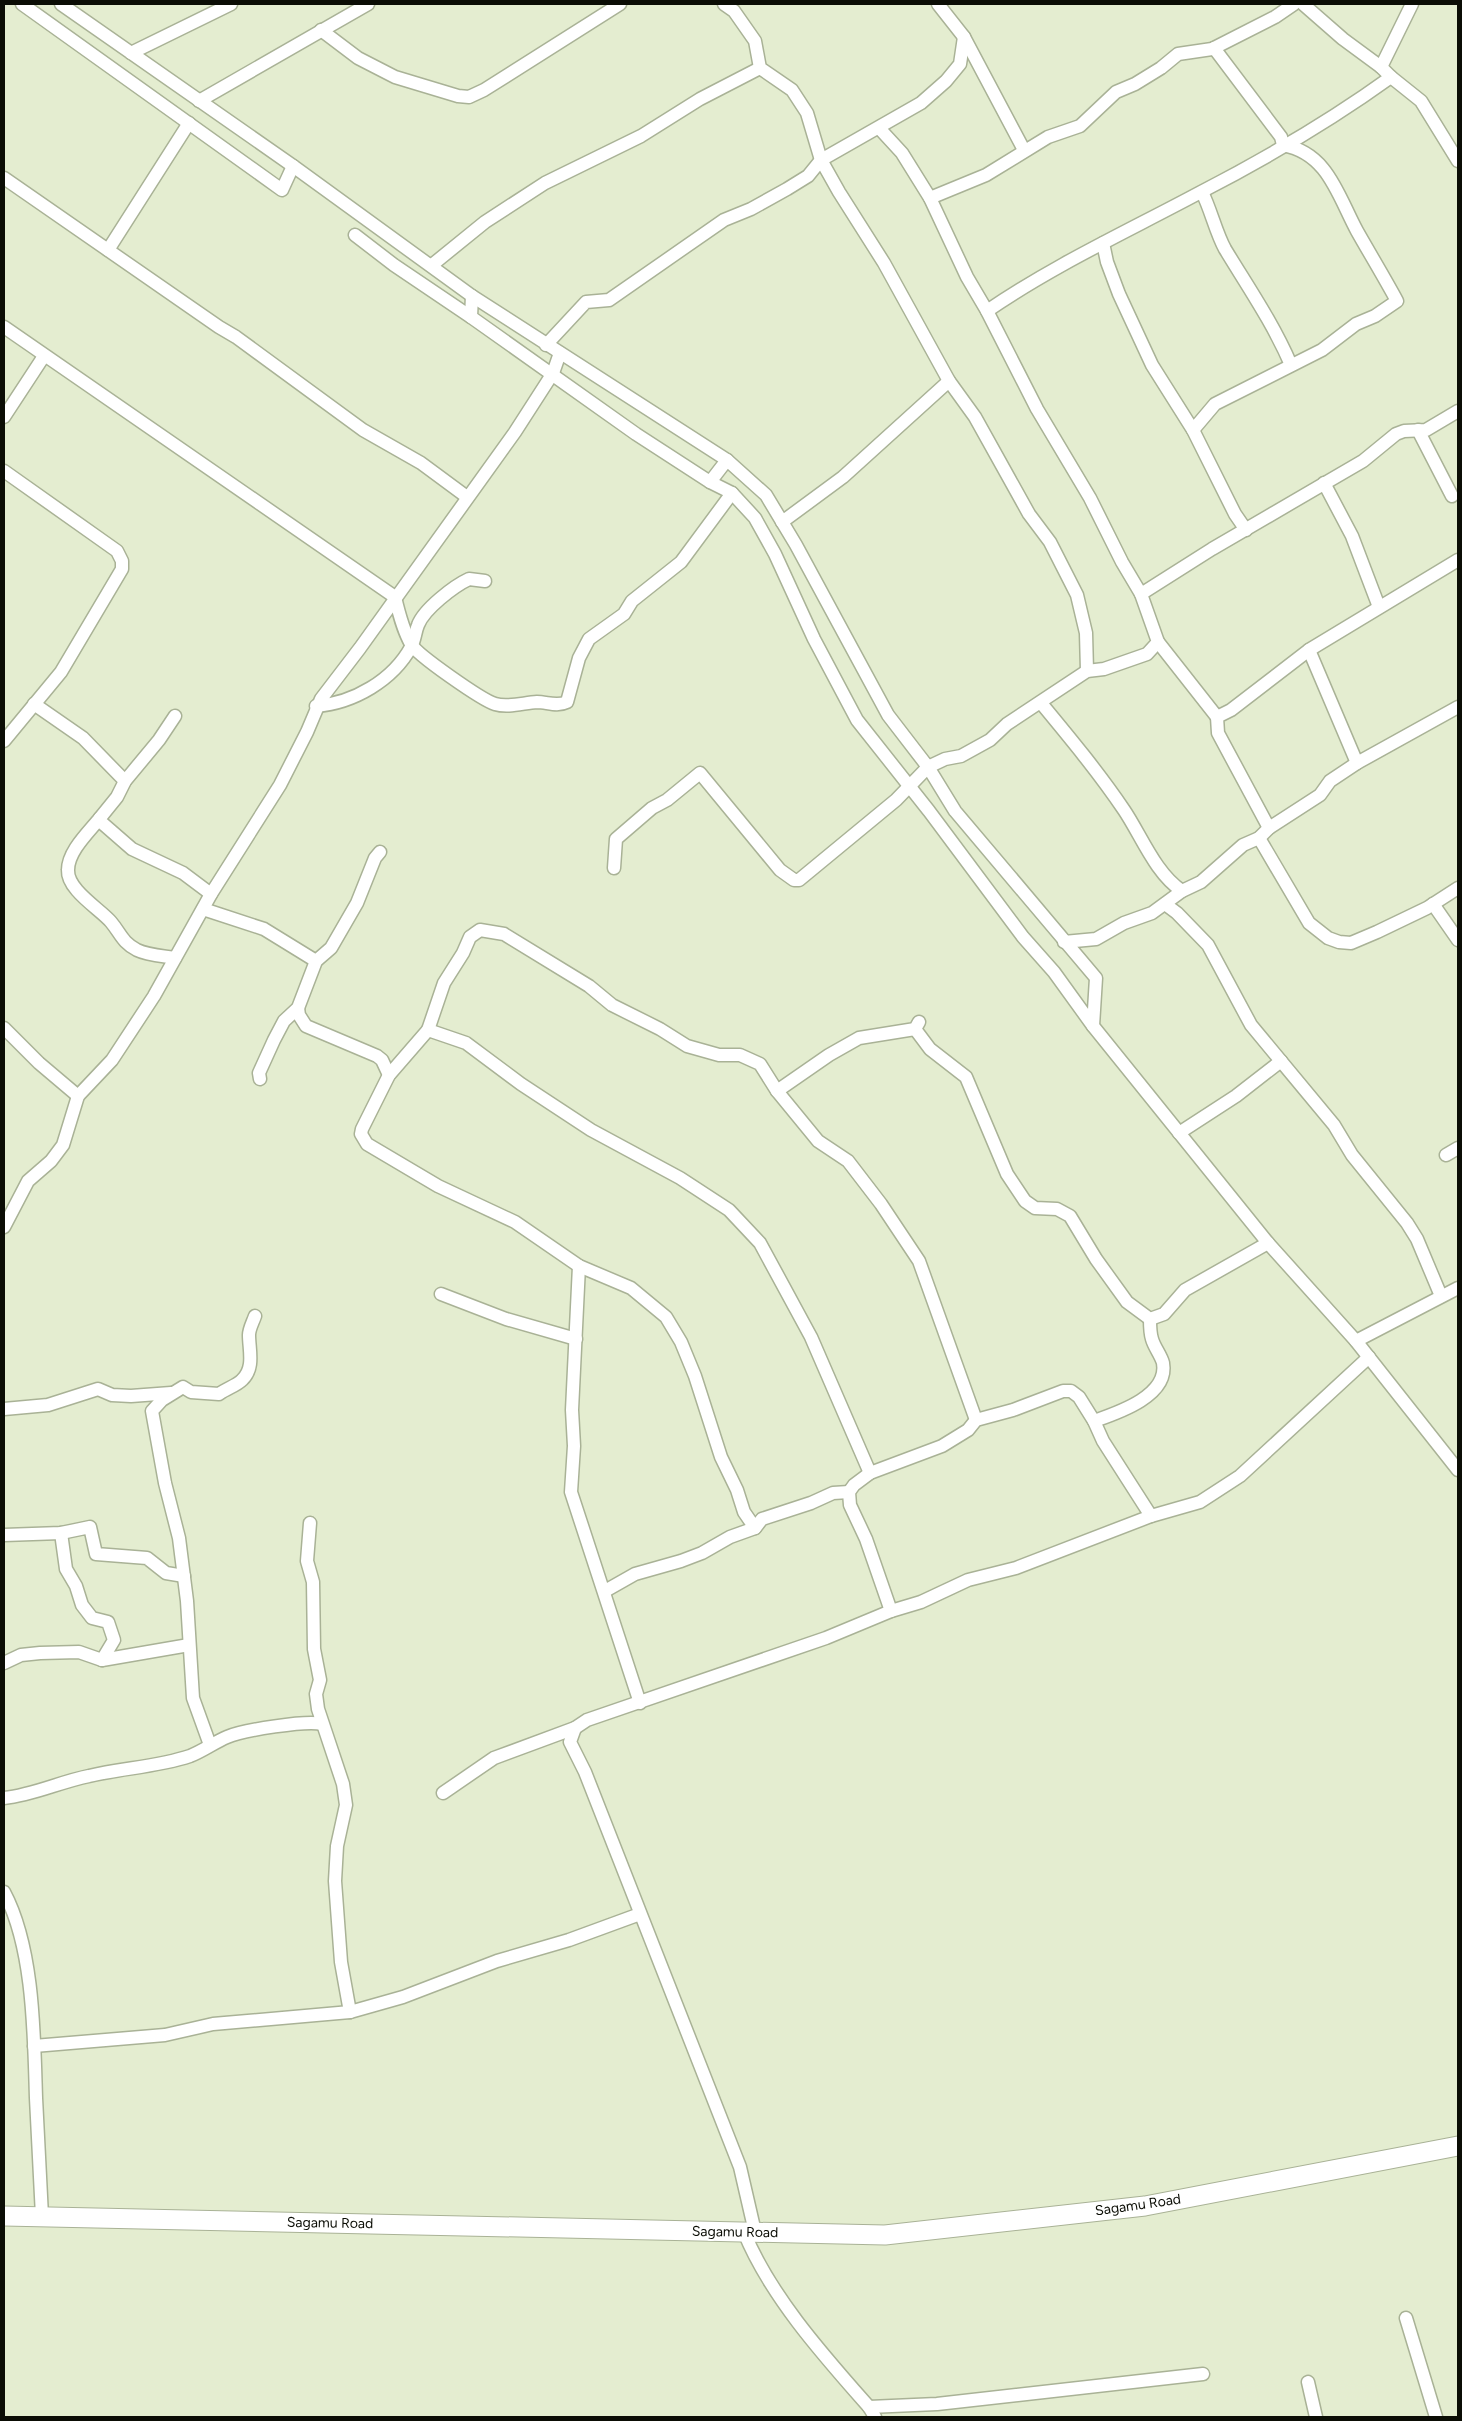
<svg xmlns="http://www.w3.org/2000/svg" width="1462" height="2421" font-family="Figtree,sans-serif">
<style>
.lines{fill:none;stroke-linecap:round;stroke-linejoin:round}
.minor-casing{stroke:#a9b296;stroke-width:15}
.highway-casing{stroke:#a9b296;stroke-width:21}
.minor{stroke:#fff;stroke-width:12}
.highway{stroke:#fff;stroke-width:19}
.labels{text-anchor:middle;dominant-baseline:central;stroke-width:4;stroke-linejoin:round;paint-order:stroke}
.street-label{font-size:14px;fill:#0b0d05;stroke:#fff}
</style>
<rect width="100%" height="100%" fill="#e4edd0"/>
<g class="lines">
<defs>
<g id="minor">
<polyline points="22,4 282,190 293,166"/>
<polyline points="61,4 293,166 472,296 727,460 766,495 796,545 888,715 928,767 955,811 1096,978 1093,1026 1268,1243 1356,1341 1458,1470"/>
<polyline points="724,4 734,11 755,41 760,68 792,90 807,113 821,160 839,192 884,263 949,381 975,417 1029,514 1050,542 1077,595 1086,633 1087,671"/>
<polyline points="938,4 964,37 1024,150"/>
<polyline points="1303,4 1343,39 1381,67 1391,77 1421,101 1458,161"/>
<polyline points="321,30 358,58 395,77 458,96 469,97 484,90 620,4"/>
<polyline points="131,53 231,4"/>
<polyline points="1381,67 1412,4"/>
<polyline points="199,101 368,4"/>
<polyline points="879,128 902,153 930,198 967,277 987,311 1037,409 1090,498 1122,562 1141,594"/>
<polyline points="4,178 219,327 236,337 363,430 421,463 467,497"/>
<path d="M1202,192C1211,210 1216,233 1225,249C1248,287 1273,323 1291,365"/>
<polyline points="930,198 986,175 1048,137 1080,126 1116,92 1135,84 1161,68 1178,54 1212,49 1275,17 1294,4"/>
<polyline points="355,235 394,265 471,317"/>
<polyline points="1103,243 1107,262 1119,294 1152,365 1193,430 1235,514 1246,530"/>
<polyline points="108,250 189,123"/>
<polyline points="432,265 485,222 545,183 641,136 700,99 760,68"/>
<polyline points="472,296 471,317 636,434 710,482 727,460"/>
<path d="M987,311C1054,265 1128,231 1199,193C1265,159 1330,121 1391,77"/>
<path d="M4,327L395,597C399,614 403,630 411,644C417,655 482,700 495,704C508,708 523,703 537,702C547,702 557,707 567,702L579,658L589,639L624,614L632,601L681,562L732,493L710,482"/>
<polyline points="546,345 586,302 609,300 724,220 751,209 787,189 808,176 821,160 921,103 946,81 960,64 964,37"/>
<polyline points="4,417 44,356"/>
<path d="M1193,430L1215,404L1322,350L1356,324L1375,316L1397,301C1384,277 1370,254 1357,231C1338,196 1328,153 1283,145L1281,137L1214,48"/>
<polyline points="1418,430 1452,496"/>
<polyline points="4,471 117,551 122,561 122,569 61,672 4,741"/>
<polyline points="1324,483 1352,536 1379,607"/>
<polyline points="732,493 755,518 775,554 814,639 857,720 929,811 1023,937 1054,972 1093,1026"/>
<polyline points="782,522 843,477 949,381"/>
<polyline points="1158,642 1217,717"/>
<polyline points="1309,650 1357,763"/>
<path d="M1041,703C1070,738 1099,773 1124,810C1141,835 1155,873 1182,891"/>
<polyline points="34,704 83,738 125,781"/>
<path d="M316,706C354,703 393,680 411,647C415,640 415,632 418,625C424,609 454,586 469,579L485,581"/>
<polyline points="175,716 159,740 125,781 117,797 100,818 101,822 132,849 183,873 211,894"/>
<path d="M100,818C89,832 68,851 68,870C67,890 100,909 111,922C121,934 122,942 137,950C147,955 163,956 175,958"/>
<polyline points="1269,828 1218,733 1217,717 1231,710 1309,650 1458,560"/>
<polyline points="1259,838 1309,923 1328,938 1339,942 1351,943 1377,932 1427,908 1458,888"/>
<polyline points="614,868 616,839 652,808 667,800 700,773 780,870 794,880 799,880 896,800 928,767 945,759 961,756 990,740 1007,724 1087,671 1104,669 1147,654 1158,642 1141,594 1212,549 1363,461 1396,434 1404,431 1426,430 1458,411"/>
<polyline points="1165,904 1177,913 1208,945 1251,1025 1334,1125 1352,1155 1407,1223 1417,1239 1441,1296"/>
<polyline points="1433,904 1458,940"/>
<polyline points="203,909 264,929 316,961"/>
<polyline points="1064,942 1096,939 1124,923 1152,913 1182,891 1201,882 1243,845 1259,838 1269,828 1320,795 1330,781 1357,763 1458,707"/>
<polyline points="298,1008 299,1015 306,1026 377,1056 382,1060 389,1075"/>
<polyline points="4,1028 39,1063 78,1096"/>
<polyline points="915,1029 930,1049 966,1077 1007,1174 1025,1201 1035,1208 1057,1209 1070,1216 1096,1259 1127,1302 1150,1319 1164,1314 1185,1290 1268,1243"/>
<polyline points="428,1030 389,1075 362,1129 361,1134 367,1144 438,1186 515,1222 579,1266 631,1288 666,1317 681,1342 695,1376 721,1457 737,1490 744,1512 755,1528"/>
<polyline points="260,1079 259,1073 274,1040 284,1021 298,1008 316,961 331,948 357,903 375,858 380,852"/>
<polyline points="777,1091 829,1055 859,1038 915,1029 919,1022"/>
<polyline points="1179,1133 1236,1096 1281,1061"/>
<polyline points="1446,1155 1458,1148"/>
<polyline points="4,1227 28,1181 51,1161 63,1145 78,1096 112,1060 154,996 211,894 280,785 307,732 321,699 360,648 515,432 553,373 560,353"/>
<polyline points="579,1266 572,1410 574,1446 571,1492 640,1703"/>
<polyline points="441,1294 506,1319 576,1339"/>
<polyline points="1356,1341 1458,1288"/>
<polyline points="4,1409 48,1405 98,1389 112,1395 131,1396 171,1393"/>
<path d="M1094,1421C1117,1413 1169,1396 1163,1363C1161,1355 1154,1347 1152,1339C1150,1333 1150,1325 1150,1319"/>
<polyline points="870,1473 811,1337 760,1243 729,1210 680,1178 591,1130 521,1084 466,1043 428,1030 444,983 463,953 470,937 480,930 504,934 589,986 612,1005 660,1029 687,1046 719,1055 740,1055 760,1064 777,1091 818,1141 848,1161 881,1204 919,1261 976,1420"/>
<polyline points="310,1523 307,1561 313,1582 314,1649 320,1680 316,1694 318,1709 343,1784 346,1805 337,1846 335,1881 341,1962 350,2012"/>
<polyline points="61,1533 66,1569 76,1586 82,1605 92,1618 108,1622 114,1640 102,1660"/>
<polyline points="4,1535 61,1533 90,1527 96,1554 147,1558 166,1573 184,1576"/>
<polyline points="605,1591 635,1574 681,1561 702,1553 730,1537 755,1528 762,1519 811,1503 833,1493 849,1492"/>
<polyline points="891,1611 866,1539 850,1505 849,1492 854,1485 870,1473 942,1446 968,1430 976,1420 1013,1410 1063,1391 1071,1391 1079,1397 1094,1421 1103,1441 1151,1516"/>
<polyline points="4,1663 21,1655 40,1653 79,1652 102,1660 189,1645"/>
<polyline points="575,1728 570,1742 585,1772 740,2167 755,2232"/>
<path d="M210,1745L193,1698L187,1601L179,1538L165,1483L152,1411L162,1400L183,1387L191,1392L219,1394C227,1388 236,1386 242,1380C255,1368 249,1350 249,1335C249,1329 253,1322 255,1316"/>
<polyline points="443,1793 494,1758 575,1728 587,1720 826,1638 891,1611 921,1602 968,1580 1016,1568 1151,1516 1200,1502 1240,1476 1369,1357"/>
<path d="M4,1798C34,1795 59,1782 89,1776C122,1768 157,1767 190,1756C203,1751 215,1742 227,1737C243,1730 307,1720 322,1724"/>
<path d="M4,1892C34,1948 34,2036 36,2098C38,2138 40,2177 42,2216"/>
<polyline points="34,2046 165,2035 213,2024 350,2012 403,1997 497,1961 569,1940 640,1914"/>
<path d="M744,2232C770,2296 824,2356 869,2407L875,2417"/>
<polyline points="1406,2318 1436,2417"/>
<polyline points="1308,2382 1316,2417"/>
<polyline points="869,2407 937,2404 1203,2374"/>
</g>
<polyline id="highway" points="4,2216 885,2235 1145,2206 1458,2146"/>
</defs>
<use href="#minor" class="minor-casing"/>
<use href="#highway" class="highway-casing"/>
<use href="#minor" class="minor"/>
<use href="#highway" class="highway"/>
</g>
<g class="labels">
<g class="street-label">
<text transform="translate(1138 2205) rotate(-8)">Sagamu Road</text>
<text transform="translate(330 2223) rotate(1)">Sagamu Road</text>
<text transform="translate(735 2232) rotate(1)">Sagamu Road</text>
</g>
</g>
<rect width="1462" height="2421" fill="none" stroke="#0b0d05" stroke-width="10"/>
</svg>
